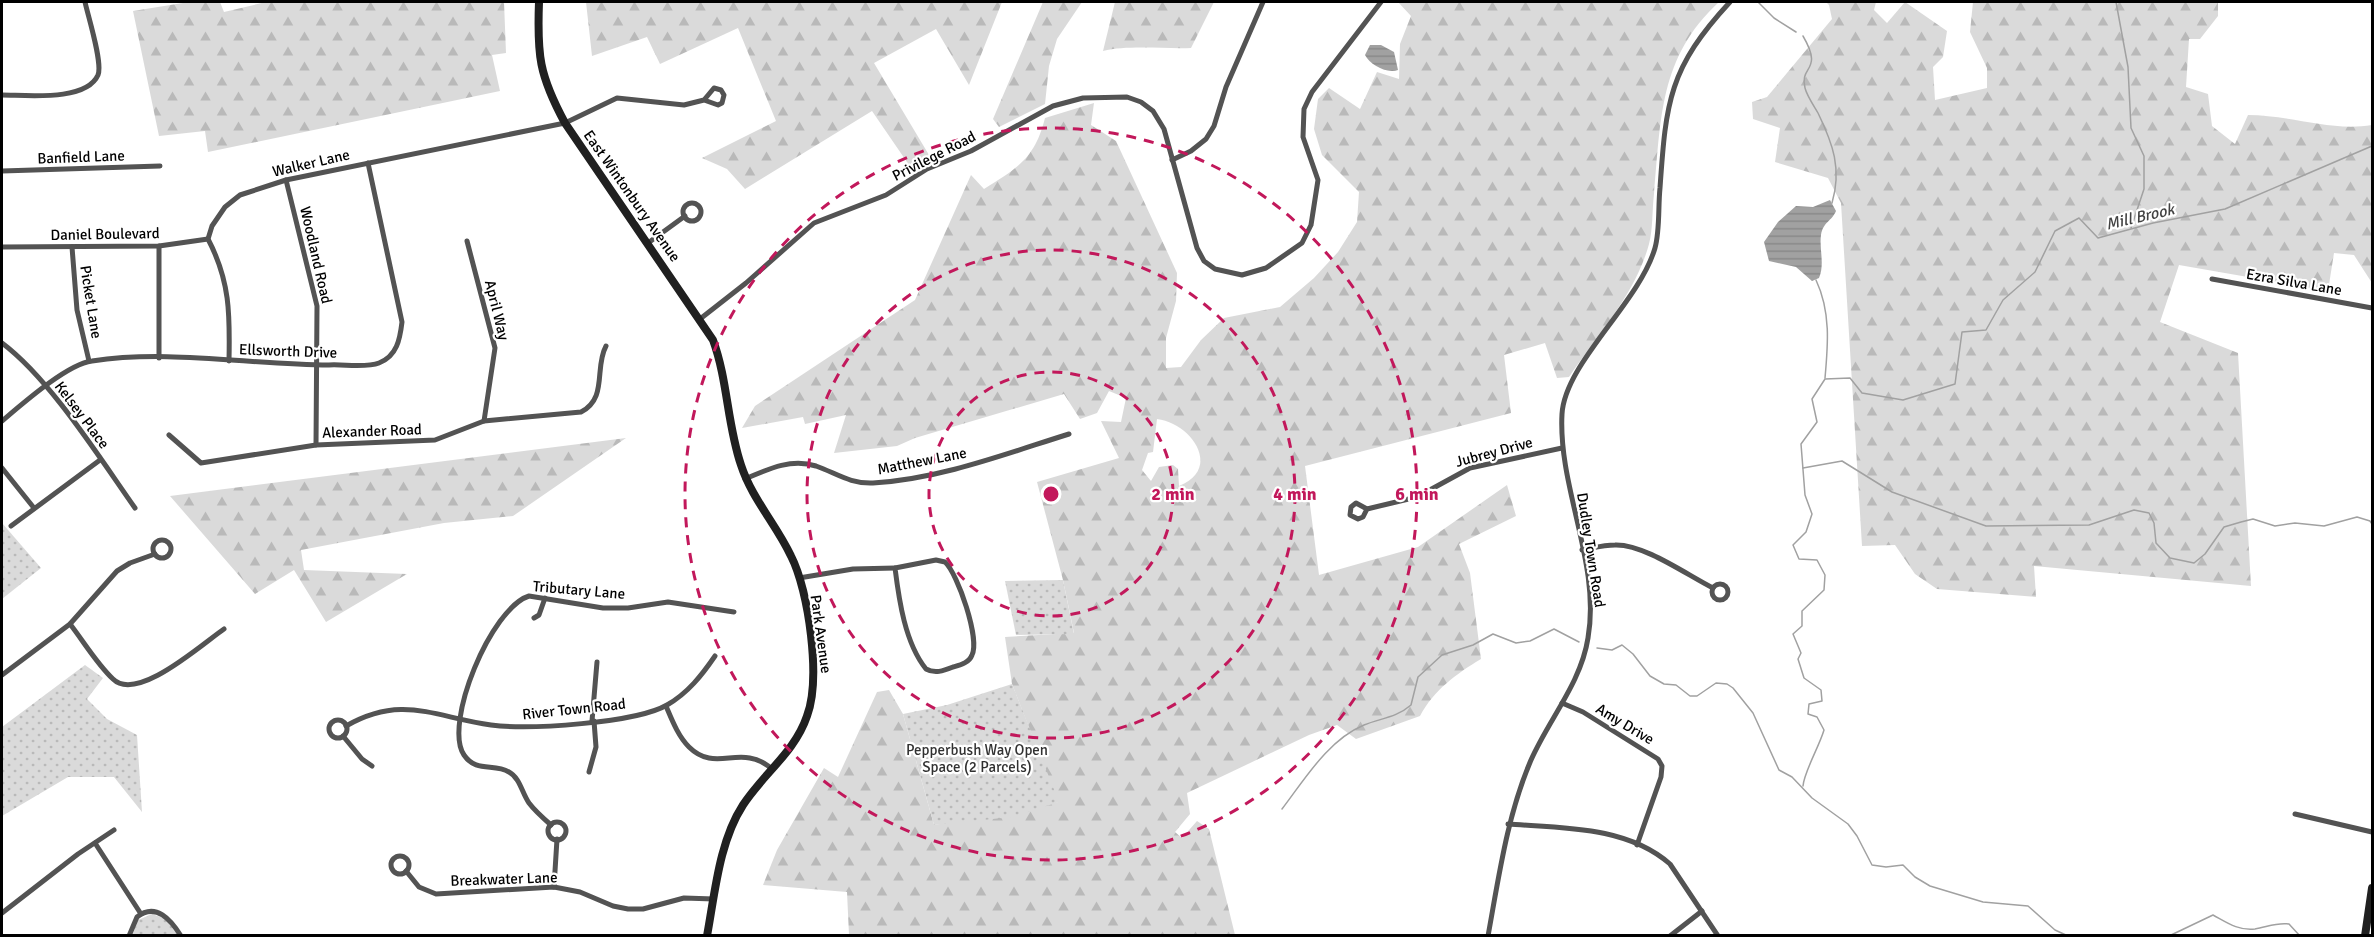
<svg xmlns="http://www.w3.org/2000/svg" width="2374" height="937" font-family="Signika,sans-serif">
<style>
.forest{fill:url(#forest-firs);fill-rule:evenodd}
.park{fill:url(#park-dots)}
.water{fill:url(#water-rules)}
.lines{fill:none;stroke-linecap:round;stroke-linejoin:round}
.stream{stroke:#a1a1a1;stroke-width:1.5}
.minor{stroke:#535353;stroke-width:5}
.secondary{stroke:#202020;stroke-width:8}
.ring{fill:none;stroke:#c2185b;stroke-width:3;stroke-dasharray:10 8}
.labels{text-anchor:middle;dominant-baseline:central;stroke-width:4.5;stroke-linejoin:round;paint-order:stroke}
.street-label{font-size:15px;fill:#000;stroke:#fff}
.park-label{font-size:15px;fill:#313131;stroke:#fff}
.water-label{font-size:16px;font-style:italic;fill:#424242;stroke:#fff}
.centre{fill:#c2185b;stroke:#fff;stroke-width:3}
.ring-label{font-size:18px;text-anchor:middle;font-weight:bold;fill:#c2185b;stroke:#fff;stroke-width:4.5;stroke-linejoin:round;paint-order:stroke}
</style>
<defs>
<pattern id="forest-firs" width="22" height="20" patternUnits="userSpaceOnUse" patternTransform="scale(1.5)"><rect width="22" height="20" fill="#dadada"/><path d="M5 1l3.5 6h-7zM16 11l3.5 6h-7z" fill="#b9b9b9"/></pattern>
<pattern id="park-dots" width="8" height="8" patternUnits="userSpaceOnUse" patternTransform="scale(1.5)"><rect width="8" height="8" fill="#dadada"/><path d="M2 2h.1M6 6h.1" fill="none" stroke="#b9b9b9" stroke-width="1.8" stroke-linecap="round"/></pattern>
<pattern id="water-rules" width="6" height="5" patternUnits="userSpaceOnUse" patternTransform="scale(1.5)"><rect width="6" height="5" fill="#a1a1a1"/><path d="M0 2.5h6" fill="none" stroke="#898989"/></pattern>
</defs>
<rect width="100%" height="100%" fill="#fff"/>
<g class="forest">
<polygon points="189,2 220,2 224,12 266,2 504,2 506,53 492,55 500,91 208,152 205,131 159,136 133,11"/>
<polygon points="586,2 1002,2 969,85 936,29 874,63 929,155 909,165 872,111 745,189 727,169 702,158 776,121 738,28 660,64 647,37 592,56"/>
<polygon points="1043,2 1082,2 1057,39 1049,66 1045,104 999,127 993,119"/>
<path d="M1115,2H1214L1191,48C1164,49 1127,45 1103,51Z"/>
<path d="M1398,2H1719C1659,57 1661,119 1654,194C1652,210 1653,229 1649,244C1636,293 1597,336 1569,377L1557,378L1545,343L1504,355L1511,413L1305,466L1319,575L1418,547L1507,485L1516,516L1459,544L1470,573L1481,659C1456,674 1434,690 1420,716L1356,739L1337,725L1309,735L1187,793L1190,814L1175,832L1182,838L1197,821L1209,829L1235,935H849L847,892L763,885L777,850L824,768L838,777L877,692L889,690L903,714L934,825L1058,802L1012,684L1005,637L1074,633L1063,580L1037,482L1119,458L1101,421L1121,422L1126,398L1109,391L1097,413L1080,419L1064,394L915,438L897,446L834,453L846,415L805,424L803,417L742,428L755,406L915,300L971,175L984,189C1018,168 1035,158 1045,118L1094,103L1091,125L1116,141L1177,273L1176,301L1166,338V368L1181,367L1201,340L1224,318L1280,307L1314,278L1338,252L1357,222L1359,192L1322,155L1314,129L1318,99L1329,88L1360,109L1377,72L1399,79L1400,44L1411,16ZM1157,419C1191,423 1223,468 1179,486L1178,469L1173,465L1159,467L1151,481L1142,470L1148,453L1153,452Z"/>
<path d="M1826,2H1876L1874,10L1887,23L1905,2L1947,31L1943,57L1933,67L1935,100L1987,88V68L1970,32L1973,2H2218V16L2200,39H2189L2186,87L2208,94L2212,126L2235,144L2248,115C2290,115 2331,132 2372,125V283L2354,255L2334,253L2328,291L2179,265L2160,322L2238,353L2251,586L2034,566L2036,597L1937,589L1915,574L1895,545L1862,546L1841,203L1828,178L1775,162L1780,128L1753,119L1752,102L1767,97L1832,19L1829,5Z"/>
<polygon points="626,438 513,516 444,523 301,550 304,570 407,574 326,622 294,570 255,594 170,496"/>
</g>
<g class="park">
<polygon points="2,523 41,568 2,599"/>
<polygon points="1063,580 1074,634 1016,635 1005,581"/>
<polygon points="85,665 103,678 87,699 107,719 137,735 142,812 114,777 68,777 2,816 2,727"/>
<polygon points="1012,684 1059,802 1012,817 934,825 903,714 947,705"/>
<polygon points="152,914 166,919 178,936 132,936 138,920"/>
</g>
<g class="water">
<path d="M1370,45H1381L1394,52L1398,70C1387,74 1370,65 1365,55Z"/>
<path d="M1830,200L1836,211C1832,221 1823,222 1821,235C1819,249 1825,264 1819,278L1812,281L1796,267L1769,261L1764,242L1778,222L1796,206L1813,207Z"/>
</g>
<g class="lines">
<g class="stream">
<polyline points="1758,2 1774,18 1796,32"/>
<polyline points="2116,2 2128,67 2131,128 2144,156 2144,189 2131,228"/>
<path d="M1803,36C1824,72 1799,65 1805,88C1807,96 1814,106 1818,113C1833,144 1842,169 1832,203"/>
<path d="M1816,280C1831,312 1828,345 1825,378"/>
<polyline points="1803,468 1842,461 1892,492 1986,526 2089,525 2134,510 2149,513 2154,523 2156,543 2170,558 2194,563 2205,554 2224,527 2241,522 2253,519 2275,526 2295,523 2324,526 2357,517 2370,521 2372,524"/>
<polyline points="1597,648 1612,650 1622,645 1633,654 1650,676 1664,684 1676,685 1690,696 1697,696 1716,683 1727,684 1733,688 1753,713 1779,770 1792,777 1812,798 1848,824 1857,836 1872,865 1886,867 1903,865 1915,877 1930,886 1983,902 2028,906 2055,930 2068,936"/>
<path d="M1803,786C1804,772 1819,747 1824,730L1817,717L1808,714L1809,704L1822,701L1821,690L1804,678L1798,659L1801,653L1793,634L1802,626V611L1824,590L1825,575L1817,560L1799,559L1793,545L1806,532L1812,514L1805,495L1801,444L1817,422L1812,399L1825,379L1850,378L1862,393L1903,400L1955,384L1962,332L1986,330L2003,300L2035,272L2055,231L2079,218L2098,238L2153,223L2225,209L2372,146"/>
<path d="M1282,809C1305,779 1328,740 1364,725C1381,718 1396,718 1411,705L1418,677L1442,655L1473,645L1493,634L1516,643L1530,641L1554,629L1579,642"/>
<path d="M2169,936L2213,915C2226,922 2238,931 2255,929C2267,927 2277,922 2289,924L2300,936"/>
</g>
<g class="minor">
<path d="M2,95C26,95 86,102 98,75C103,63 88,16 85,2"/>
<polyline points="1172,160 1191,151 1206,139 1214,126 1226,87 1263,2"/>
<polyline points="2,171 160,166"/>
<polyline points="286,180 317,306 316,445"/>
<circle cx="692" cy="212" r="9"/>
<polyline points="467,241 495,348 484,421"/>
<polyline points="648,243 685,216"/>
<polyline points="159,246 159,358"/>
<polyline points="2,247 159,246 208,239"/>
<polyline points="72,247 77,310 89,361"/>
<polyline points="2212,279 2372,308"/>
<polyline points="700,319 746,283 814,223 886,195 927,169 971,151 1053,106 1083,98 1127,97 1141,102 1153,111 1164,129 1197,248 1204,261 1215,269 1242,275 1266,268 1302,243 1311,225 1318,180 1303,137 1304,109 1312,92 1381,2"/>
<path d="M2,343C50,379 99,457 135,508"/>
<path d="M229,361C230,314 230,281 208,239L212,226L225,207L240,195L286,180L565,123L617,98L684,105L704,100L718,105L722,103L724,95L721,90L714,88L704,100"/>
<path d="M2,421C21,405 67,364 92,361C170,349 251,365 329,365C343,364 366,368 379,363C397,356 400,339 402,322L368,163"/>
<path d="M169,435L201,463L316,445L435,440L484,421L581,412C608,398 594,368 606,346"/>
<polyline points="2,468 34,508"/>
<path d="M745,479C768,469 791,458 816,466C836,473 850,484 873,483C940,479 1005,454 1069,434"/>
<polyline points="1367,509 1356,503 1351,507 1350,515 1358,519 1363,517 1367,509 1417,497 1470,468 1562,448"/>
<polyline points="11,526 100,460"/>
<circle cx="162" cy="549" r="9"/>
<path d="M1582,550C1593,548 1604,545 1615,545C1644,544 1687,575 1713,588"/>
<path d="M936,560L945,562C958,574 980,639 972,655C969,663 960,665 953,667C943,671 935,674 926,669C905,643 899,600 895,568Z"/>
<polyline points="799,578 853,569 895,568"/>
<circle cx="1720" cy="592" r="8"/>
<polyline points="534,618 539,615 545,598"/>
<path d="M70,624C84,642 97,664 113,679C137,703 202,644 224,629"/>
<polyline points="2,675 70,624 117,571 130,563 155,554"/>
<polyline points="1562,703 1583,712 1658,759 1662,766 1661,777 1637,845"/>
<path d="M666,706C672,720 678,736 689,747C716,774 741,742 772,769"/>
<circle cx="338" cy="729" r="9"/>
<polyline points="592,721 597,662"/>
<path d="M346,726C402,694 434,717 491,725C529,730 636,723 667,705C688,693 702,675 715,656"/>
<polyline points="343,736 362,759 372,766"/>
<polyline points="589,772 596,747 594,721"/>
<polyline points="2295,814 2372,832"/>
<circle cx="557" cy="831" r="9"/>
<path d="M1508,824C1562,828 1627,826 1670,864L1718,936"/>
<path d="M551,825C543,818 535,811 529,803C522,793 520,778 509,772C494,763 476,773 464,755C443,724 491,608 529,596L603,608H628L668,602L734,612"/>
<polyline points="95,843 141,914"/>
<circle cx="400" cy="865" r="9"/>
<polyline points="406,871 419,887 436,894 554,887 580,892 613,906 628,909 643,909 684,898 714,899"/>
<polyline points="554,887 557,839"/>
<polyline points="2,913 78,854 114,830"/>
<path d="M129,936L137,917C156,902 171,920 181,936"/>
<path d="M1488,936C1499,876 1507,816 1531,760C1549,719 1581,683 1588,638C1601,564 1558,488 1562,414C1565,363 1639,303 1655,248C1660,230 1658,207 1660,188C1666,101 1669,68 1730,2"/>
<polyline points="1670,936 1702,911"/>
</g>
<g class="secondary">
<path d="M539,2C537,55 539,75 565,123L713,340C728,381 727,424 741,465C752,499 776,524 791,556C809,591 821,679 807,716C795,752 763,774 743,805C719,842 715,893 707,936"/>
<polyline points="2365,936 2372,888"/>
</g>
</g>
<g class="ring">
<circle cx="1051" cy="494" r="122"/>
<circle cx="1051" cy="494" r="244"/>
<circle cx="1051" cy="494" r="366"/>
</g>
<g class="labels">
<g class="street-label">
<text transform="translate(934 156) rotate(-27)">Privilege Road</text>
<text transform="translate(81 157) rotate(-2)">Banfield Lane</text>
<text transform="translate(311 163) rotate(-13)">Walker Lane</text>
<text transform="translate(632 196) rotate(55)">East Wintonbury Avenue</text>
<text transform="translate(105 234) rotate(-1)">Daniel Boulevard</text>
<text transform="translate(316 255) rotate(77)">Woodland Road</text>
<text transform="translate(2294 282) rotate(10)">Ezra Silva Lane</text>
<text transform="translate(91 302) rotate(81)">Picket Lane</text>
<text transform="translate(497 310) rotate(76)">April Way</text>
<text transform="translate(288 351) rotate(2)">Ellsworth Drive</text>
<text transform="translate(82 415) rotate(53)">Kelsey Place</text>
<text transform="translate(372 431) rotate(-2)">Alexander Road</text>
<text transform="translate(1494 452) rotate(-15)">Jubrey Drive</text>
<text transform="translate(922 461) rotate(-11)">Matthew Lane</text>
<text transform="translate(1591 550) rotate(81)">Dudley Town Road</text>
<text transform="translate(579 590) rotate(5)">Tributary Lane</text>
<text transform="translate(821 634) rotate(82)">Park Avenue</text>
<text transform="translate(574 709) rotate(-6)">River Town Road</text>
<text transform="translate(1625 724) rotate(31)">Amy Drive</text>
<text transform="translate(504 879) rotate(-2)">Breakwater Lane</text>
</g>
<g class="park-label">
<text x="977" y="750">Pepperbush Way Open<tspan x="977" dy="17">Space (2 Parcels)</tspan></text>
</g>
<g class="water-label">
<text transform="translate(2140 217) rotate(-13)">Mill Brook</text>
</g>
</g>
<circle cx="1051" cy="494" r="9" class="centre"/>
<g class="ring-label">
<text x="1173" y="500">2 min</text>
<text x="1295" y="500">4 min</text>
<text x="1417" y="500">6 min</text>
</g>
<rect width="2374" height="937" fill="none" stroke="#000000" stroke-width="6"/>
</svg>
